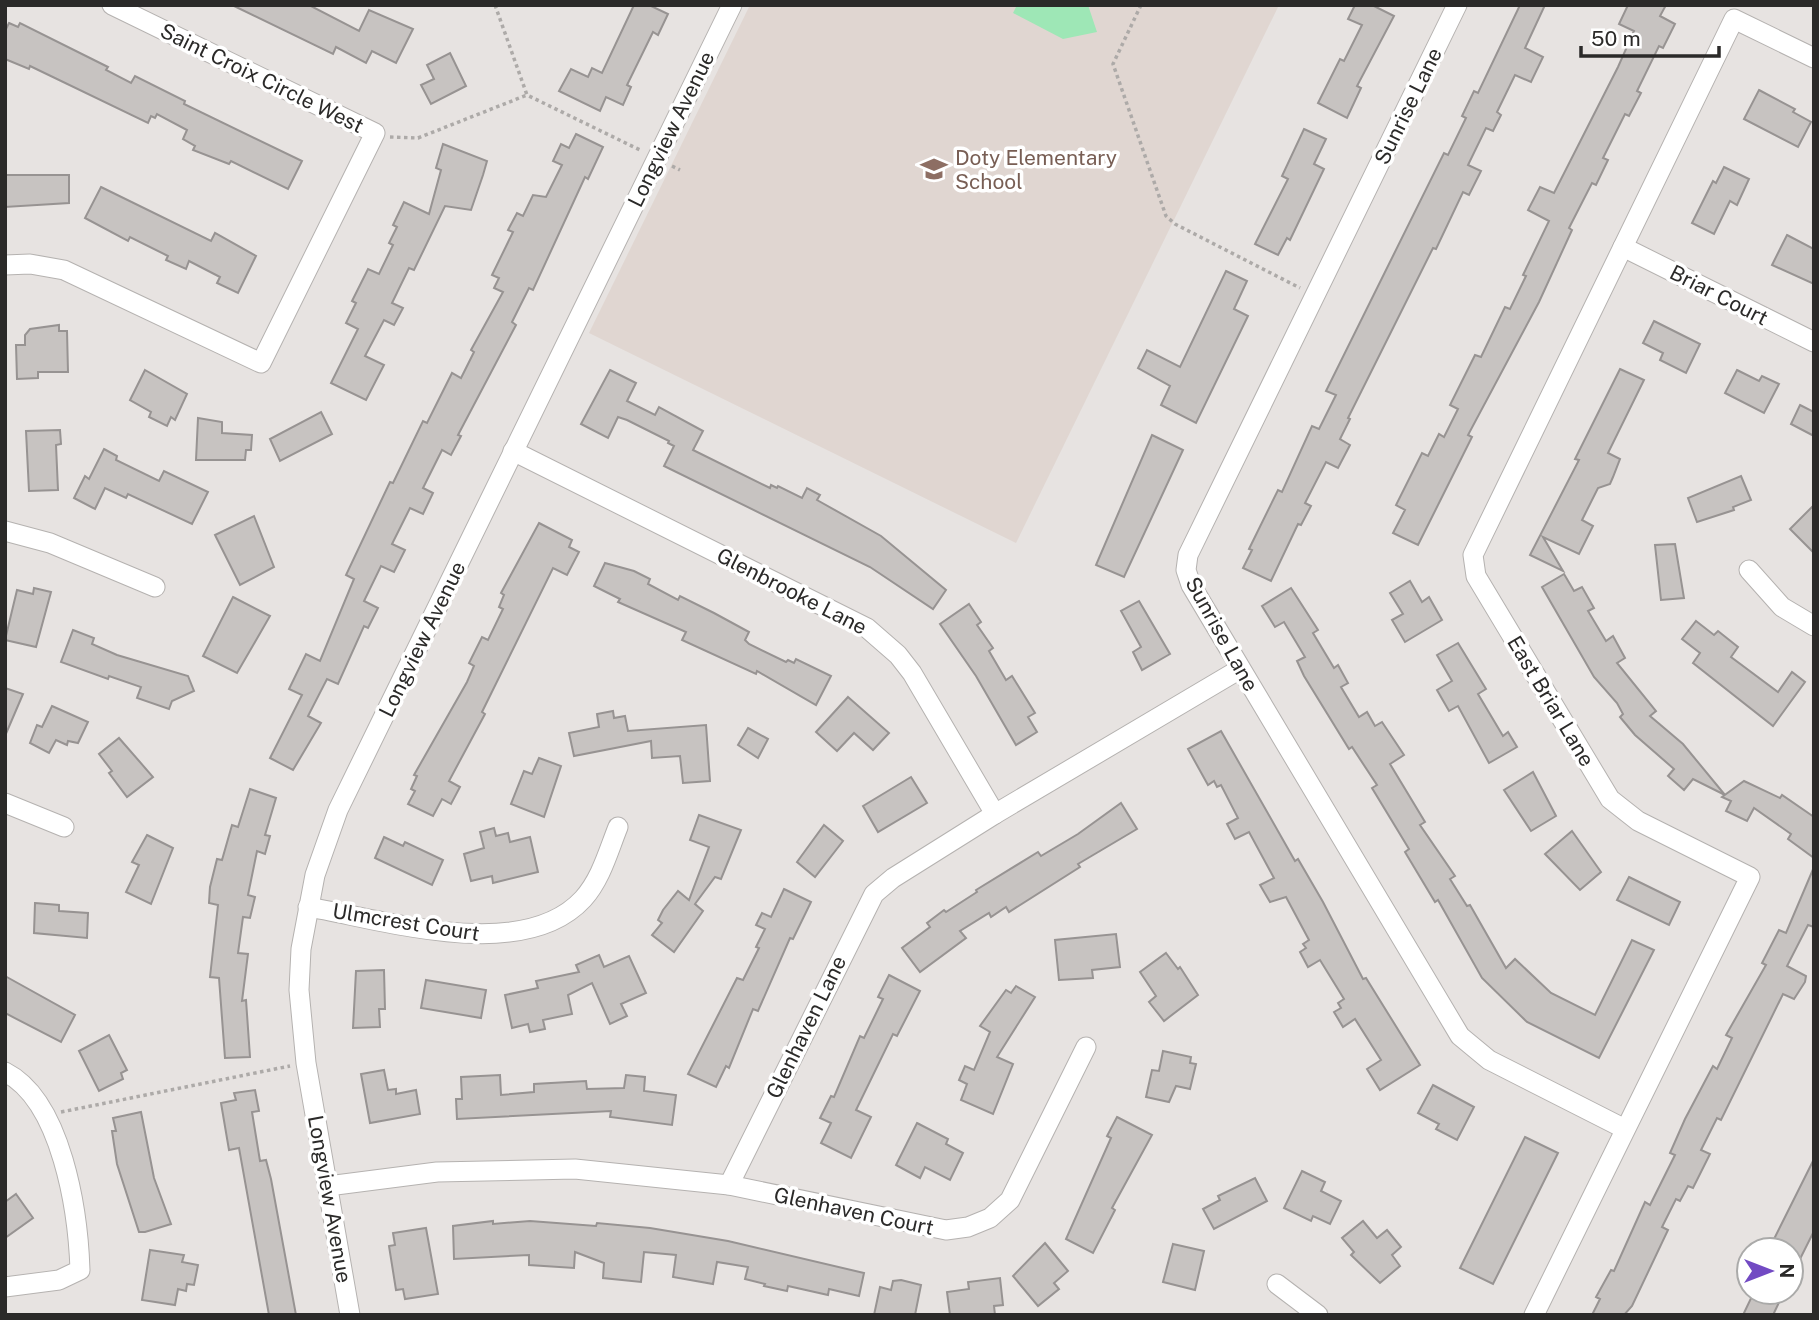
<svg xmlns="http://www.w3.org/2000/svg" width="1819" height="1320" font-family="'Public Sans',sans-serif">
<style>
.built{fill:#e0d6d1}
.green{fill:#9ee7b6}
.building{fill:#c7c3c1;stroke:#979392;stroke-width:2}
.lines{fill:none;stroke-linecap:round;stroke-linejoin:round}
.minor-casing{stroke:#b5b2b0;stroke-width:21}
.path{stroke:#adaaa8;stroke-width:3.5;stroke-dasharray:3.5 3.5;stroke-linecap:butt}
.minor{stroke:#fff;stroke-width:19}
.labels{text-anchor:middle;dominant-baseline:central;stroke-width:7;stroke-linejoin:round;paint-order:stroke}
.street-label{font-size:21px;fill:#2b2a29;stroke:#fff}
.education-label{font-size:21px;fill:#785e54;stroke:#fff;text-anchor:start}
</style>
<rect width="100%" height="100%" fill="#e7e3e1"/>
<polygon class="built" points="750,5 1279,5 1016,543 589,333"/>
<polygon class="green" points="1017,5 1088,5 1097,32 1063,39 1013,13"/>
<g class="building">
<polygon points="232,5 309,5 359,31 369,10 413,29 396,63 372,51 366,63 336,47 333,54"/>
<polygon points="634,5 649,5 668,14 658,35 653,32 627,85 631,87 623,105 606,97 600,111 559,91 571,69 588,77 592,68 602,73"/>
<polygon points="1355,5 1372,5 1394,16 1357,86 1361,88 1347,118 1318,103 1340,59 1344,61 1362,25 1348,19"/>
<polygon points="1520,5 1545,5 1525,48 1543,57 1531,82 1515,75 1497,112 1501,115 1493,131 1486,128 1468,165 1481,171 1469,195 1463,192 1436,249 1433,248 1348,418 1350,419 1340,439 1350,445 1338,468 1326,462 1305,503 1311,506 1301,525 1298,524 1271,581 1243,568 1252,550 1249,549 1278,490 1282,492 1312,426 1319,429 1336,395 1326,391 1444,153 1448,155 1466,118 1462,116 1474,91 1478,93"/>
<polygon points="1628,5 1666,5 1660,16 1675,24 1663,48 1659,46 1637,91 1641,93 1629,116 1625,114 1603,158 1608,160 1596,185 1592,183 1569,228 1572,230 1539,302 1468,435 1472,437 1418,545 1393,533 1405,510 1396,505 1422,453 1428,456 1439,434 1444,437 1458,409 1450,405 1475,355 1481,357 1505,307 1510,309 1526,276 1523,275 1549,221 1528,210 1540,187 1554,193 1618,67 1634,31 1619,24"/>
<polygon points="9,23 18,27 20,23 108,67 106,70 131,83 135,76 185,101 184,104 302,161 288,189 231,161 229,164 193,150 195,146 183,139 187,130 157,114 155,118 151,116 148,123 30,66 29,69 5,59 5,31"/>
<polygon points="450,53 466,86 431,104 421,85 434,79 427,65"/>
<polygon points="1759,90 1795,109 1793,112 1811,122 1798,147 1744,119"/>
<polygon points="1304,129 1326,139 1314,164 1324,169 1290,240 1287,238 1278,255 1255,244 1288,179 1282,176"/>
<polygon points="576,134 603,147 588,179 585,177 533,290 529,288 512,322 516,325 458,435 461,436 451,455 442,450 423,488 433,493 423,514 410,508 392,544 405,550 394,572 381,566 364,601 378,608 368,628 364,626 338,684 327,679 308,716 321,723 293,770 270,758 302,695 289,689 306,654 320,661 354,579 346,575 390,482 393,483 423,421 427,423 452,373 461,378 474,352 471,350 503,292 494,288 499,278 492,275 513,232 508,230 517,213 523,216 533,195 546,197 562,165 553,161 561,144 569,148"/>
<polygon points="443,144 487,161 483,175 471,210 445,206 414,270 409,268 392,303 403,308 394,325 384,320 365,356 384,365 366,400 331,383 358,329 346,323 356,303 352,301 368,269 379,274 393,245 389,243 397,227 393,225 404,202 429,214 441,170 436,168"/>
<polygon points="1724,167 1749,179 1737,205 1730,201 1714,234 1692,223 1713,181 1716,183"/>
<polygon points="5,175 69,175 69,203 5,207"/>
<polygon points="101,187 211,241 215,233 256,256 238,293 217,283 220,277 189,261 186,269 166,260 168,256 130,237 128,241 85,218"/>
<polygon points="1787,235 1814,249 1814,284 1772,265"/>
<polygon points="1226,271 1247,281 1234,309 1248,316 1196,423 1161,405 1170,386 1138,368 1147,350 1180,367"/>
<polygon points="1654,321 1700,344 1686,373 1660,360 1663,353 1643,343"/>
<polygon points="59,325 59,331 67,331 68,372 38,372 38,378 17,379 16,345 25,345 25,335 30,329"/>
<polygon points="1620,369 1644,380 1608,453 1620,459 1613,477 1610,484 1598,488 1582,520 1593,526 1579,554 1543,537 1563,571 1530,555 1579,460 1575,459"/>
<polygon points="145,370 187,394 175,420 171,417 167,426 149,417 151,412 130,400"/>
<polygon points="610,370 636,383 627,401 655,415 659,407 703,431 693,450 770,488 771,485 777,488 778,486 802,498 807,488 820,495 817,500 881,536 946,590 933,609 870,567 664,466 674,446 668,443 669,441 627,420 618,417 608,438 581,424"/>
<polygon points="1737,370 1759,381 1762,376 1779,384 1764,413 1725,393"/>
<polygon points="1800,405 1814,412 1814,436 1791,424"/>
<polygon points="321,412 332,434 280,461 270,439"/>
<polygon points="198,418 222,422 222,433 252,435 251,450 246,450 245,460 196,460"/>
<polygon points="60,430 61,444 56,445 58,490 29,491 26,431"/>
<polygon points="1152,435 1183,450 1124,577 1096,565"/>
<polygon points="104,449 117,456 116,460 159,481 164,471 208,492 192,524 128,494 126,498 105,488 95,509 74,498 85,476 89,479"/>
<polygon points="1741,476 1751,500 1733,507 1734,510 1697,522 1688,498"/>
<polygon points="1814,505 1814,553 1790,529"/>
<polygon points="254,516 274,567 240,585 215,535"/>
<polygon points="539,523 572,540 569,547 579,552 567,575 553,568 482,712 485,714 449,781 460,787 451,804 442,799 433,816 408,804 415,791 411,789 417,776 414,775 467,682 474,666 469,663 482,637 488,640 503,609 499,607 504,595 501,593"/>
<polygon points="1675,544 1684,598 1661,600 1655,545"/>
<polygon points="605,563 634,571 650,579 648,584 678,600 680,596 714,613 749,632 745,640 749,644 786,662 788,660 794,663 796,659 831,676 816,705 757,671 756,674 682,640 686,632 618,602 620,599 594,586"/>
<polygon points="1564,574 1574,591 1582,587 1594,608 1588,611 1606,641 1613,636 1625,658 1617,663 1656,711 1650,716 1683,744 1725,795 1693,779 1684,790 1668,776 1674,769 1635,735 1620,717 1623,714 1617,703 1594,677 1542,587"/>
<polygon points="1410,581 1422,602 1429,597 1442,620 1405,642 1392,620 1403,614 1390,593"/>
<polygon points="34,588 51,592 36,647 5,640 17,590 33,594"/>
<polygon points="1291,588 1318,630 1313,633 1334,668 1338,665 1348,683 1341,687 1359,717 1367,712 1375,726 1382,722 1404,755 1390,764 1425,822 1420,825 1455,876 1450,879 1467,906 1470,905 1506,968 1515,959 1551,993 1595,1015 1632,940 1654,950 1599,1058 1527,1022 1482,978 1438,900 1435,902 1405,852 1409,849 1372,788 1377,785 1352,747 1349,749 1304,676 1297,661 1305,657 1284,622 1275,627 1262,606"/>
<polygon points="233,597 270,616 237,673 203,656"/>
<polygon points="1139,601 1170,654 1142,670 1133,652 1141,647 1121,611"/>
<polygon points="969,604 981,622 977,625 993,648 989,651 1006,680 1012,676 1035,713 1028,717 1037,732 1016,745 976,676 940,624"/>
<polygon points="1696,621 1714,635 1718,631 1738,647 1731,657 1778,692 1792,672 1805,682 1773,726 1693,663 1700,653 1682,639"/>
<polygon points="73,630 94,638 92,644 117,655 188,676 194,691 172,701 169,709 137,698 141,687 109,676 108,679 61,662"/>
<polygon points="1458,643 1486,689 1478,694 1503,736 1508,732 1517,747 1489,763 1458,706 1449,711 1437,690 1452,681 1437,655"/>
<polygon points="5,688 23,694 5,736"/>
<polygon points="848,697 889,733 873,750 854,733 837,751 816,732"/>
<polygon points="52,706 88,722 78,743 68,741 67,745 56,740 49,753 30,743 37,725 42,727"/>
<polygon points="613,711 614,718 625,716 628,731 706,725 710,781 683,783 680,756 652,758 651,741 574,756 569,733 599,727 597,714"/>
<polygon points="748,728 768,739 758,758 738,745"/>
<polygon points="1221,731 1295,861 1298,859 1323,902 1363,979 1366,978 1420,1065 1380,1090 1367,1069 1381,1060 1355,1019 1343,1027 1334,1012 1341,1008 1338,1003 1344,999 1320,960 1308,967 1300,952 1306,948 1303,944 1309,940 1286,897 1270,902 1260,885 1274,878 1249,832 1235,839 1227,824 1238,818 1221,785 1217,787 1214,781 1208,785 1188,749"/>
<polygon points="119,738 153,777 127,797 109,773 112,771 99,754"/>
<polygon points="539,758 561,766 544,817 511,804 524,771 532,774"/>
<polygon points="1533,772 1556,816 1531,831 1504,790"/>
<polygon points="911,777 927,803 878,832 863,806"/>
<polygon points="1744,781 1780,798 1782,795 1814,817 1814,858 1788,839 1791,834 1754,808 1747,821 1726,811 1731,801 1722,797"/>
<polygon points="250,789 276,798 265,835 270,836 265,854 257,851 248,895 255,897 250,918 243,917 238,953 248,954 242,1001 246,1000 250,1057 225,1058 219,978 210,977 218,905 209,903 210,887 217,859 222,860 232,825 238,827"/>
<polygon points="1121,803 1137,829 1078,864 1080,867 1009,912 1006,907 991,917 989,913 960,931 966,938 920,972 902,948 930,927 927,923 944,910 946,912 977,892 976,890 1038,852 1041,856 1078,834"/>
<polygon points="699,815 741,830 721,879 715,877 695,904 703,911 674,952 652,935 662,923 658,920 663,910 678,891 689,900 709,847 690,840"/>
<polygon points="824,825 843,841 815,877 797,862"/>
<polygon points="494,828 496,836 508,833 510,842 530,837 538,872 493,883 492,876 471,881 464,854 484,848 480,832"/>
<polygon points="1572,831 1601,872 1580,890 1545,854"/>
<polygon points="147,835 173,848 151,904 126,892 139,865 132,862"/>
<polygon points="384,837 403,846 405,842 443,860 432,885 375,858"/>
<polygon points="1814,867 1814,927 1808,925 1787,966 1806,976 1805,982 1794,999 1783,994 1721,1120 1717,1118 1701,1150 1710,1154 1693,1188 1688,1186 1680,1201 1676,1199 1662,1227 1668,1230 1632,1306 1624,1315 1592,1315 1600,1299 1596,1297 1611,1270 1614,1271 1645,1202 1650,1205 1675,1155 1670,1153 1685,1119 1713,1066 1717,1069 1732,1038 1726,1035 1766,965 1762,963 1779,930 1786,933"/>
<polygon points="1629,877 1680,902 1669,925 1617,900"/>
<polygon points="784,889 811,902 793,939 790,938 758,1011 753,1009 729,1068 726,1066 716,1087 688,1074 737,978 743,980 759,948 756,947 765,929 756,925 762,913 771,917"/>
<polygon points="35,903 59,905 59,911 88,913 87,938 34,933"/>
<polygon points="1116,934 1120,967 1092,970 1093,978 1059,980 1055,940"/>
<polygon points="1166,953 1178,969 1180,967 1198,995 1164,1021 1149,1002 1156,996 1140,972"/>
<polygon points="599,955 604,967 629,956 646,993 621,1004 627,1016 610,1024 592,983 568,995 572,1014 543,1020 545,1029 530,1032 528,1024 512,1028 505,995 538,988 536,981 579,972 576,965"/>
<polygon points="384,970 385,1009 379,1009 380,1027 353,1028 356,971"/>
<polygon points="889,975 920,991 897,1036 893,1034 856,1110 871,1117 851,1158 821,1143 831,1123 820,1118 831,1096 834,1097 860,1036 864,1038 883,999 878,997"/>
<polygon points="5,976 75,1015 61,1042 5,1013"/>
<polygon points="426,980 486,990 481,1018 421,1008"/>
<polygon points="1016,986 1035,997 997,1057 1013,1064 993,1114 961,1100 967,1084 959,1080 965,1066 974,1070 990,1032 980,1026 1006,990 1011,993"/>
<polygon points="109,1035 127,1070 121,1073 123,1079 99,1091 79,1051"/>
<polygon points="1163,1051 1191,1057 1190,1063 1196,1064 1190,1089 1176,1086 1169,1102 1146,1097 1152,1070 1159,1071"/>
<polygon points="384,1070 388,1090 396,1089 396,1094 416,1090 420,1114 370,1123 361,1074"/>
<polygon points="500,1075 501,1095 534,1092 534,1084 586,1081 587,1089 624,1088 626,1075 645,1077 644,1091 676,1095 672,1125 610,1117 611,1111 457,1119 456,1099 462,1099 461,1077"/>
<polygon points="1433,1085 1474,1107 1457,1140 1436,1129 1439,1124 1418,1113"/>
<polygon points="255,1090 259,1111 252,1112 260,1161 266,1160 271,1179 296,1315 269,1315 239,1148 229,1150 221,1103 236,1100 234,1093"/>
<polygon points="141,1112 154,1178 171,1224 145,1232 139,1232 117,1164 112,1131 116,1131 113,1118"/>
<polygon points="1117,1117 1152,1135 1112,1208 1115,1210 1093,1253 1066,1239 1111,1138 1107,1136"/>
<polygon points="917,1123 948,1139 946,1144 963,1153 950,1180 925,1167 920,1178 896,1165"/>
<polygon points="1525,1137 1558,1153 1493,1284 1460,1268"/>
<polygon points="1814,1159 1814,1231 1791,1277 1791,1250 1771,1245"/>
<polygon points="1302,1171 1325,1182 1321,1191 1341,1201 1330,1224 1313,1216 1311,1221 1284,1208"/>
<polygon points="1255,1178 1267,1201 1214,1229 1203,1209 1220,1200 1218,1196"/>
<polygon points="16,1194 33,1218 5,1238 5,1202"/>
<polygon points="493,1221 493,1224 530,1221 596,1226 597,1223 650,1228 728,1241 864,1273 859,1296 829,1289 828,1295 788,1286 787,1291 764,1286 765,1284 745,1279 748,1267 717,1262 713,1284 673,1277 676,1255 644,1252 641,1282 603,1278 604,1263 575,1252 574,1268 529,1265 529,1255 454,1259 453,1226"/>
<polygon points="1363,1221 1377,1238 1387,1230 1401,1247 1392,1255 1400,1266 1380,1283 1351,1255 1354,1252 1342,1238"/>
<polygon points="426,1228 438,1294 405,1299 403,1289 396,1290 389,1246 395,1245 393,1233"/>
<polygon points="1045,1243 1068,1271 1054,1283 1059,1289 1038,1306 1013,1276"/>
<polygon points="1173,1244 1204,1251 1195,1290 1163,1282"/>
<polygon points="150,1250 184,1255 182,1262 198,1265 194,1285 187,1284 186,1291 178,1289 175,1305 142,1300"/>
<polygon points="1000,1278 1003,1305 994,1306 995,1315 950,1315 947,1292 969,1289 968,1282"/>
<polygon points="901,1280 921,1285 915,1315 874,1315 880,1287 891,1290 893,1281"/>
<polygon points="1754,1292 1784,1292 1773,1315 1743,1315"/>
</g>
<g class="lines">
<defs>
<g id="minor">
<polyline points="1457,5 1188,555 1186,570 1191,585 1460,1036 1489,1060 1625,1129"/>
<polyline points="1623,247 1814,342"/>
<polyline points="5,265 30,264 64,270 261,363 375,133 112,5"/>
<polyline points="513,451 867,628 898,655 912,673 995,814"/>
<polyline points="5,531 50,543 155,587"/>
<polyline points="1749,570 1782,607 1814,626"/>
<polyline points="5,803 64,827"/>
<path d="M308,907C385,920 523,964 583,899C601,879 608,852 618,827"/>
<path d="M5,1072C62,1101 78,1211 80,1270L59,1280L5,1287"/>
<polyline points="729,1185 874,894 893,878 995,814 1240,669"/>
<polyline points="328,1186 437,1172 575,1169 729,1185 946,1230 968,1227 990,1218 1010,1200 1086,1047"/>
<polyline points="1277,1284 1318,1315"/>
<polyline points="350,1315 306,1063 299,990 301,949 315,875 338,810 732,5"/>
<polyline points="1534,1315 1750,877 1638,821 1610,799 1476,576 1473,555 1734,19 1814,58"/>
</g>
</defs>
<use href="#minor" class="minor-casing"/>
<g class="path">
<polyline points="495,5 527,95 640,150"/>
<polyline points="1141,5 1113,64 1166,216 1175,224 1300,288"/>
<polyline points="390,137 418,138 527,95"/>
<polyline points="672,166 680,170"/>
<polyline points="61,1112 290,1066"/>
</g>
<use href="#minor" class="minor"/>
</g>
<defs>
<symbol id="school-bare" viewBox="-9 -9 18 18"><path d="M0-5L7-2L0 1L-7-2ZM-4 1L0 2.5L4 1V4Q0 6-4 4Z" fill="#8d6e63" stroke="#fff" stroke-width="2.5" paint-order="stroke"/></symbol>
</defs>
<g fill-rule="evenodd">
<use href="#school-bare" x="915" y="150" width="38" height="38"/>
</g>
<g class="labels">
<g class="street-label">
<text transform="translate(262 78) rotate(26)">Saint Croix Circle West</text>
<text transform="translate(1408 106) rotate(-64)">Sunrise Lane</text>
<text transform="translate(671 129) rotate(-64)">Longview Avenue</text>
<text transform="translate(1719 295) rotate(27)">Briar Court</text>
<text transform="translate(792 591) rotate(27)">Glenbrooke Lane</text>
<text transform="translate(1222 634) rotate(61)">Sunrise Lane</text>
<text transform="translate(422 639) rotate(-64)">Longview Avenue</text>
<text transform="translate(1551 701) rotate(59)">East Briar Lane</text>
<text transform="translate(406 922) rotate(9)">Ulmcrest Court</text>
<text transform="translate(806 1027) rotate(-64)">Glenhaven Lane</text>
<text transform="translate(330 1199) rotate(80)">Longview Avenue</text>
<text transform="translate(854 1211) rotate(12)">Glenhaven Court</text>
</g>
<g class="education-label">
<text x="955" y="157">Doty Elementary<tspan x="955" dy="24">School</tspan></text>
</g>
</g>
<rect width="1819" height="1320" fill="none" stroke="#2b2a29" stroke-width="14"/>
<g transform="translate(1770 1271) rotate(90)"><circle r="33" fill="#ffffff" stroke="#aaaaa9" stroke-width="2"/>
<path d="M0-5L12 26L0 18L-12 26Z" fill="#724ac3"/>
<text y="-10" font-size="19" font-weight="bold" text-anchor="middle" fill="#2b2a29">N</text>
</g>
<path d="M1581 46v10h138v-10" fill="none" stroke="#2b2a29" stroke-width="3.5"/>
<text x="1591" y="46" font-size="21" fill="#2b2a29" stroke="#ffffff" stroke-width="5" paint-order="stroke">50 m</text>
</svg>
